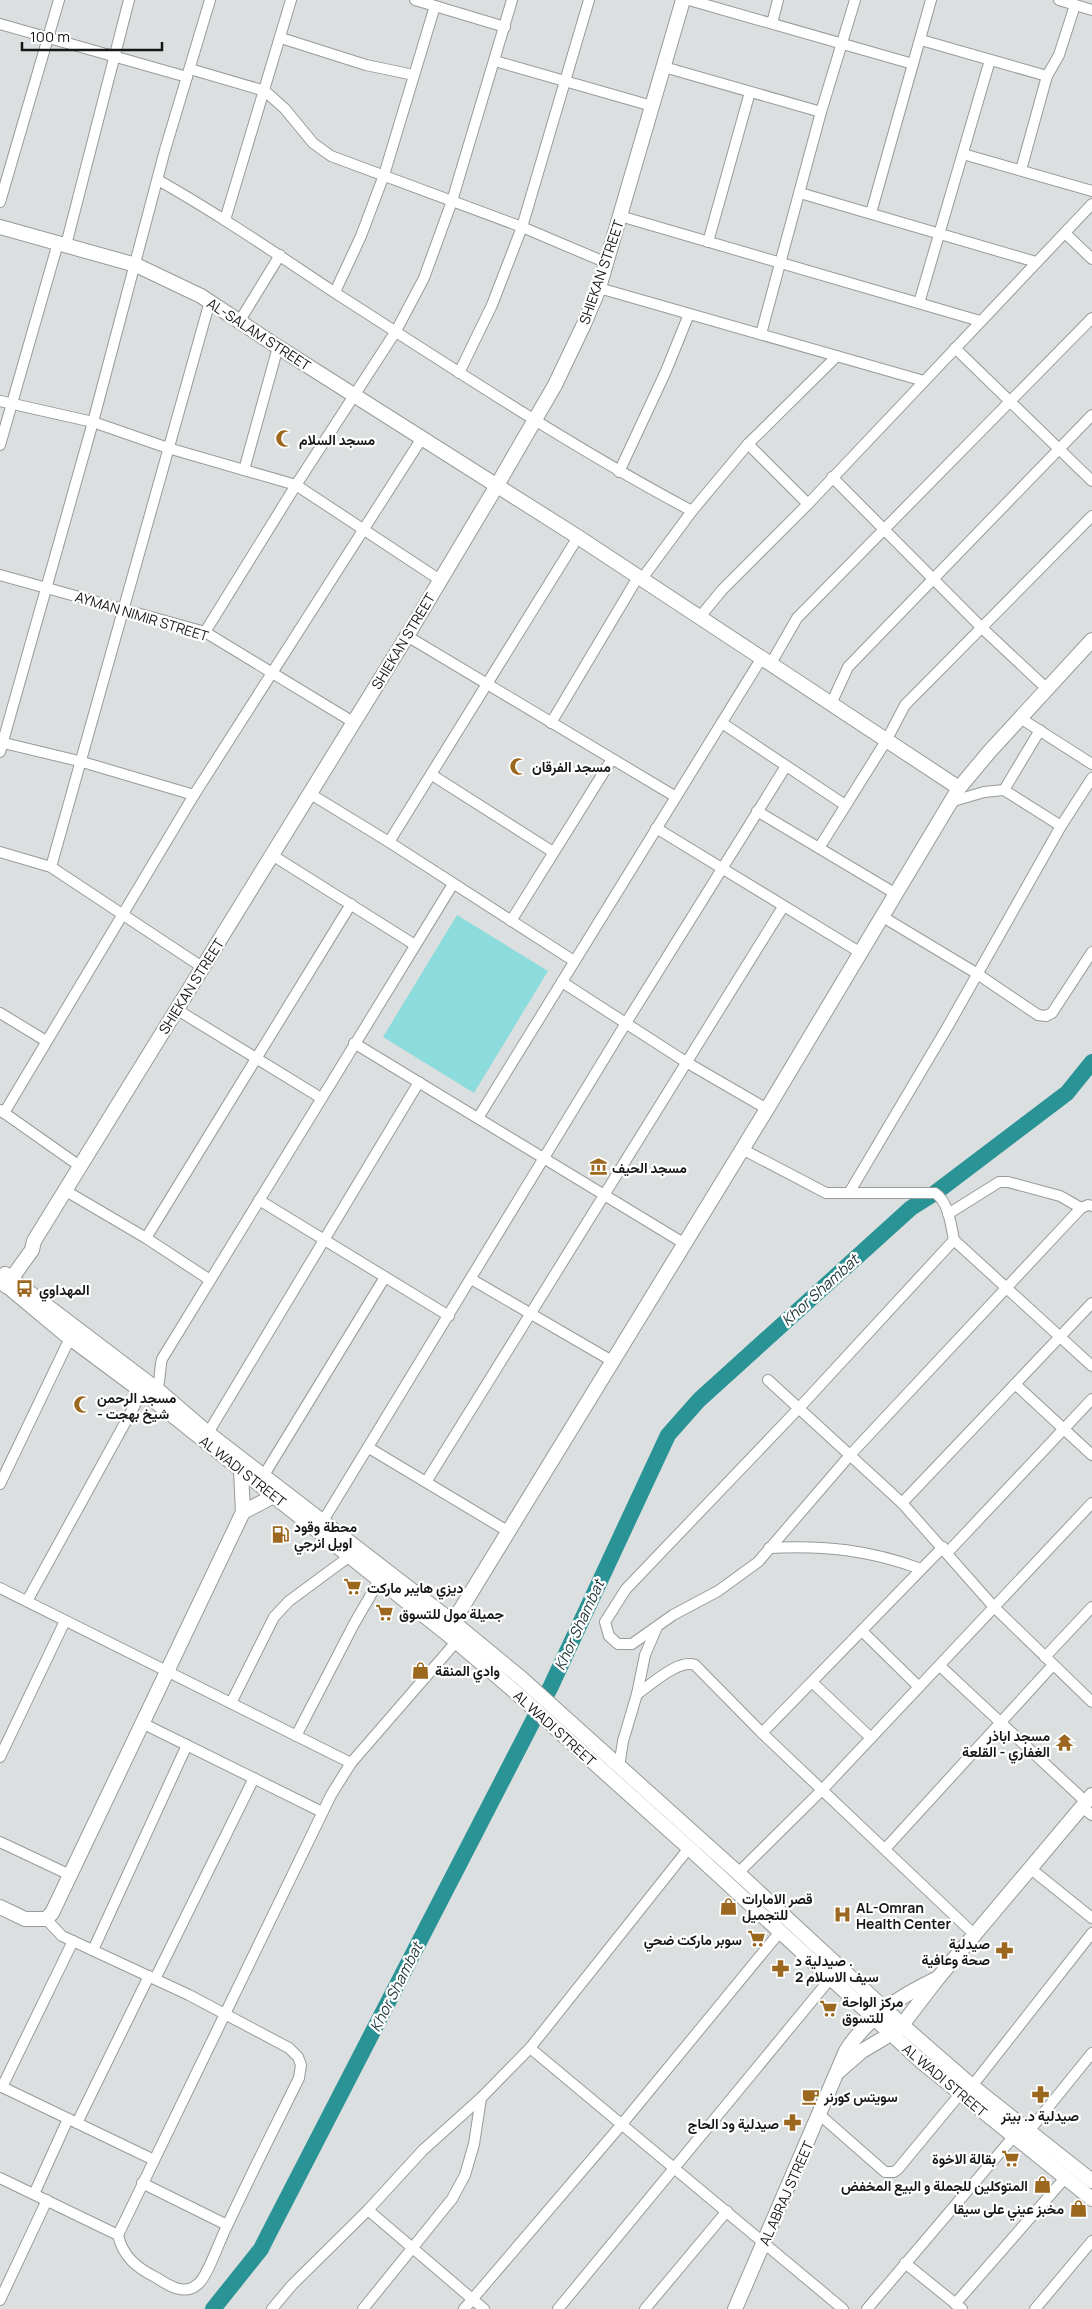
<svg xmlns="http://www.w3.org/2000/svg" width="1092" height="2309" font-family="Manrope,Vazirmatn,sans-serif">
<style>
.green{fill:#8ddcdd}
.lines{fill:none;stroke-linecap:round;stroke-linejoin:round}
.river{stroke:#2a9396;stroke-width:16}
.street-casing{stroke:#979b9b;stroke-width:12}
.secondary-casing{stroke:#979b9b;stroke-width:16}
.street{stroke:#fff;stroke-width:10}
.secondary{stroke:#fff;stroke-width:14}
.labels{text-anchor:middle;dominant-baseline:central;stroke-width:4.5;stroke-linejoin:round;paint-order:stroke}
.street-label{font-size:14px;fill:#161717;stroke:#fff}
.poi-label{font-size:14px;font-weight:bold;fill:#161717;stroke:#fff;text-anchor:start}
.water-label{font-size:15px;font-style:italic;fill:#1e3536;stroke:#fff}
</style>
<rect width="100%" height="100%" fill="#dbdfdf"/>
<polygon class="green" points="457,915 548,971 474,1093 383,1037"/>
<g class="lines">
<polyline class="river" points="213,2309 261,2249 267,2237 551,1686 668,1435 699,1400 911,1208 935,1193 1067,1093 1092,1062"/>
<defs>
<g id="street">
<polyline points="415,0 505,27"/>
<polyline points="689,0 913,64"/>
<polyline points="1059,0 1092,10"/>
<polyline points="772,23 778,0"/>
<polyline points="0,24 187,77"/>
<polyline points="281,38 366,65 414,75"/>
<polyline points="921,40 1047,76 1059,55 1075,5"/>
<polyline points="495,61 652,106"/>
<polyline points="664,67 821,112"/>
<polyline points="190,69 265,91 285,109 313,143 331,156 522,227 607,263"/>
<polyline points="963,154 1092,191"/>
<polyline points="1021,170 1047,76"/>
<path d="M158,180C220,215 278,255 337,294C454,369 570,446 692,511"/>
<polyline points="800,193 1036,262"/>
<polyline points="0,202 59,0"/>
<polyline points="871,213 931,0"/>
<polyline points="620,216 980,321"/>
<polyline points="225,220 291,0"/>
<polyline points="1065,233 1092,259"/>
<polyline points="708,242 750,92"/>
<polyline points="66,245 129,0"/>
<polyline points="599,288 924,381"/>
<polyline points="335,292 361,236 384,175 435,6"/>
<polyline points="919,303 990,60"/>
<polyline points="239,322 280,255"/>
<polyline points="761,334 821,112 855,0"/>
<polyline points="955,348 1092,481"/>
<polyline points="459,373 492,305 522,227 589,0"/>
<polyline points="0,401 93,422 168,448 296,485 440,580"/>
<polyline points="748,444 808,504"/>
<polyline points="0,445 58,243"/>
<polyline points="244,470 278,347"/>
<polyline points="619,472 666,371 689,314"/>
<polyline points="832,477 982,628 1046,688"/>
<polyline points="0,575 205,632 353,722"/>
<polyline points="641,580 692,511 748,444 837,356"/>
<polyline points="699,618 722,590 808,504 1092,204"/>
<polyline points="205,632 296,485 396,331 424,278 452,201 512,0"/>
<polyline points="407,636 676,797"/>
<polyline points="770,665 797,618 1092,318"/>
<polyline points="831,704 848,667 1092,415"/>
<polyline points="1020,718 1092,764"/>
<polyline points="551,723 638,577"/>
<polyline points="722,723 845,805"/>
<polyline points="0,742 79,761 194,795"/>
<polyline points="0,752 93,422 165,150 210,0"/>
<polyline points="432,775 553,852"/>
<polyline points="1004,790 1040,730"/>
<polyline points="309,793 389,842 574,961"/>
<polyline points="950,802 984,792 1004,790 1061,826"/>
<polyline points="757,811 896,894"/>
<polyline points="656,828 861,953"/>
<polyline points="389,842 578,537"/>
<polyline points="819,848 886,741 905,705 1092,516"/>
<polyline points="0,852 51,867 202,967"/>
<polyline points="272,855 415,945"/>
<polyline points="51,867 210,301"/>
<polyline points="883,917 976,973 1038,1015 1046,1016 1052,1013 1092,952"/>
<polyline points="511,921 612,759"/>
<polyline points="562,982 686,1062 767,1109"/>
<polyline points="176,1009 321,1098"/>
<polyline points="0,1013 46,1041"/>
<polyline points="354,1043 685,1244"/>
<polyline points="0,1110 81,1167"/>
<polyline points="4,1113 194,795 422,438"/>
<polyline points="478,1118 761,659"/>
<path d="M742,1149L826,1193H935C949,1202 951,1226 954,1240L1092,1366"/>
<polyline points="66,1191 146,1238 210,1280"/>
<polyline points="849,1193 948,1026 1061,826 1092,778"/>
<polyline points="259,1200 449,1316"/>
<polyline points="948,1214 999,1182 1008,1182 1060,1196 1081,1208"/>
<polyline points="146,1238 351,904"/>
<polyline points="954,1240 800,1407 626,1589 605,1622 609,1636 618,1644 632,1644 673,1615 718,1591 758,1562 851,1454 1081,1208 1088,1205 1092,1206"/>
<polyline points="471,1279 612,1361"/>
<polyline points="768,1380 902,1503 994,1607 1092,1702"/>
<polyline points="1015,1384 1092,1455"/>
<path d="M155,1394C161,1385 159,1370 162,1359L453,884"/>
<polyline points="208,1433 419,1082"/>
<polyline points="369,1448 509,1532"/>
<polyline points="264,1475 385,1277"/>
<polyline points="426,1482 783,907"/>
<polyline points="0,1484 70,1338"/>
<polyline points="902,1503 1092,1303"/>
<polyline points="323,1521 626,1023 786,766"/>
<path d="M769,1548C824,1545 870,1550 921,1569"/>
<polyline points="948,1552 1092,1399"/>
<polyline points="0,1588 351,1763"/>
<polyline points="27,1601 142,1392"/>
<polyline points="862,1631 919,1687"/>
<polyline points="1045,1657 1092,1607"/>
<polyline points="940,1666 1086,1802"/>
<polyline points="812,1682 871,1738"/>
<path d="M637,1694C652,1684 678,1659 695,1665L762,1733L976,1936"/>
<polyline points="231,1703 274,1617 289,1601 350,1556"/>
<polyline points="142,1723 322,1812"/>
<polyline points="762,1733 943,1547"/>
<polyline points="296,1736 354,1624 380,1579"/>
<polyline points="0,1757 65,1621"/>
<polyline points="619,1767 623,1741 637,1694 645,1655 657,1627"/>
<polyline points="1082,1807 1092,1815"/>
<polyline points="0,1842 70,1875"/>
<polyline points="885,1849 1053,1665"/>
<polyline points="1031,1869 1092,1918"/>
<polyline points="738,1873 822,1790 1092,1503"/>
<path d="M46,1919L62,1936L189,1995L289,2048L298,2057L301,2065L299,2078C275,2127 250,2176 227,2226C220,2239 208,2276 198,2284C185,2296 169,2286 157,2278C137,2268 123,2257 118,2235L331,1795L351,1763L456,1642"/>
<polyline points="93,1950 187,1745"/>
<polyline points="155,1979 254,1778"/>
<polyline points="530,2048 843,2309"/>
<polyline points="0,2086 154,2160"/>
<polyline points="972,2086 1092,1933"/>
<polyline points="2,2087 73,1941"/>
<polyline points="820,2115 885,2172 894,2172 898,2169 960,2094"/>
<polyline points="77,2123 149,1976"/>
<polyline points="1029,2131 1092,2053"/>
<polyline points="0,2178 118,2235"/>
<polyline points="142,2183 227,2225"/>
<polyline points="34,2194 68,2119"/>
<polyline points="368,2210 484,2309"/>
<polyline points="905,2263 962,2309"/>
<polyline points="0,2300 47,2200"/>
<polyline points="955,2304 1065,2178"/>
<polyline points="272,2309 292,2285 368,2210 423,2150 481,2098 530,2048 689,1848"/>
<polyline points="363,2309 452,2199 465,2175 474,2144 481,2098"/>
<polyline points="464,2309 622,2124 779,1933"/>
<polyline points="558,2309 830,1979"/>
<polyline points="645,2309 727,2211"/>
<polyline points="867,2309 1014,2136"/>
<polyline points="1035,2309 1092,2241"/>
</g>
<g id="secondary">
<polyline points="0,227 136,265 201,296 278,347 578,537 959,788"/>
<polyline points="5,1274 158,1390 208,1433 453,1622 521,1678 738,1873 902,2025 972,2086 1092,2181"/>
<polyline points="0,1280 66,1335 152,1399 446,1633 513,1690 689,1848 923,2063 1092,2199"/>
<polyline points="6,1286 32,1250 34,1241 407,636 496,487 555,385 584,324 598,291 683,0"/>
<polyline points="243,1512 274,1496"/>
<polyline points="453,1622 767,1109 959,788 990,751 1092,640"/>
<polyline points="0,1907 25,1919 46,1919 52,1913 243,1512 241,1471"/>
<polyline points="839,2071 862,2051 884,2038 902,2025 938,1978 1092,1795"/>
<path d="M735,2309L846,2051C868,2016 902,1995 938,1978"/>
</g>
</defs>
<use href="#street" class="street-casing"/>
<use href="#secondary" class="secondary-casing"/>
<use href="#street" class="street"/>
<use href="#secondary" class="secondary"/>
</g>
<defs>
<symbol id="mosque-bare" viewBox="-9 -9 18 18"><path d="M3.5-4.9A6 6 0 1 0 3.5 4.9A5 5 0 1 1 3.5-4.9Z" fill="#9c681f" stroke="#fff" stroke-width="2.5" paint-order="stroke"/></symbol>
<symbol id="museum-bare" viewBox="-9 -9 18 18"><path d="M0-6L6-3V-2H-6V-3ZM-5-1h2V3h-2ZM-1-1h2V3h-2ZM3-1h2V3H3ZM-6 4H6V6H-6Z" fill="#9c681f" stroke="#fff" stroke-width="2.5" paint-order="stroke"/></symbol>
<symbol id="bus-bare" viewBox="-9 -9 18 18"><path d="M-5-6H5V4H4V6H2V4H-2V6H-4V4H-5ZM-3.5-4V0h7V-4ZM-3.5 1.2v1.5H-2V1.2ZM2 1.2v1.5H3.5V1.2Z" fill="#9c681f" stroke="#fff" stroke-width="2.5" paint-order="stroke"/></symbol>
<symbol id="fuel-bare" viewBox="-9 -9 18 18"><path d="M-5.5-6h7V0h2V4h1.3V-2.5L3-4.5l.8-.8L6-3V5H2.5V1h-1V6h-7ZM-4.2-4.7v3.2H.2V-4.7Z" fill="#9c681f" stroke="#fff" stroke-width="2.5" paint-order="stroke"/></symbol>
<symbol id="supermarket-bare" viewBox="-9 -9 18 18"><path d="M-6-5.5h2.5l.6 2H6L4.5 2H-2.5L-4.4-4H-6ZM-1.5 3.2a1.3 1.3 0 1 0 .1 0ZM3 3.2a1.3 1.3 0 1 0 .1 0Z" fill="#9c681f" stroke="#fff" stroke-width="2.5" paint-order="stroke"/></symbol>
<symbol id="shop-bare" viewBox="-9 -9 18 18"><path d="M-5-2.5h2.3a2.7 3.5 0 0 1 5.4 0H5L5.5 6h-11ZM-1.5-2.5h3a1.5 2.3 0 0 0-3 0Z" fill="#9c681f" stroke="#fff" stroke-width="2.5" paint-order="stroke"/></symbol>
<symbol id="temple-bare" viewBox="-9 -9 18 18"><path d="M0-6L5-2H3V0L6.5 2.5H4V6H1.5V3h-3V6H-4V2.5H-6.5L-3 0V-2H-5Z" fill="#9c681f" stroke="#fff" stroke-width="2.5" paint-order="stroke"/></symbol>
<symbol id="hospital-bare" viewBox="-9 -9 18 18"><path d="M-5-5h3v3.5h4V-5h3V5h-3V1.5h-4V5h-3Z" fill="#9c681f" stroke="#fff" stroke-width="2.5" paint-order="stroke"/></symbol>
<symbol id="pharmacy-bare" viewBox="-9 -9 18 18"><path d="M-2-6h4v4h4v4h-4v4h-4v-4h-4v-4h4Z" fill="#9c681f" stroke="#fff" stroke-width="2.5" paint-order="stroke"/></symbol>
<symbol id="cafe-bare" viewBox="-9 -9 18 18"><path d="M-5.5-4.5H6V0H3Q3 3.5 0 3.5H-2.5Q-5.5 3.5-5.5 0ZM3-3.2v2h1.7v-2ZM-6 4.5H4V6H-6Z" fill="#9c681f" stroke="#fff" stroke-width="2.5" paint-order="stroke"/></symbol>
</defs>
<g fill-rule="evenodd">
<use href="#mosque-bare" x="272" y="426" width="25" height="25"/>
<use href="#mosque-bare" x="506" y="754" width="25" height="25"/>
<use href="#museum-bare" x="586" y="1154" width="25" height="25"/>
<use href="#bus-bare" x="12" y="1276" width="25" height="25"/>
<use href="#mosque-bare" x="70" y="1392" width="25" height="25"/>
<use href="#fuel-bare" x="268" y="1522" width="25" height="25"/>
<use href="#supermarket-bare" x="340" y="1574" width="25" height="25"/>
<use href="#supermarket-bare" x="372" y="1600" width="25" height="25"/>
<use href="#shop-bare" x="408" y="1658" width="25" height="25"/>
<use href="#temple-bare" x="1052" y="1730" width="25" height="25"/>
<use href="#shop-bare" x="716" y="1894" width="25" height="25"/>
<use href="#hospital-bare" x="830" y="1902" width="25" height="25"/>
<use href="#supermarket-bare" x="744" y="1926" width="25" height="25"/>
<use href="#pharmacy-bare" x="992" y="1938" width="25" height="25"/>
<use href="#pharmacy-bare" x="768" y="1956" width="25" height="25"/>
<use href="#supermarket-bare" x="816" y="1996" width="25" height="25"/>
<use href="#pharmacy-bare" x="1028" y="2082" width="25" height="25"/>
<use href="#cafe-bare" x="798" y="2084" width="25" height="25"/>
<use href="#pharmacy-bare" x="780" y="2110" width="25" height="25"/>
<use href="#supermarket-bare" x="998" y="2146" width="25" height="25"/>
<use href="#shop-bare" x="1030" y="2172" width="25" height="25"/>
<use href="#shop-bare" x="1066" y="2196" width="25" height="25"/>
</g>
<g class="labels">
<g class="street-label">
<text transform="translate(601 272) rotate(-71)">SHIEKAN STREET</text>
<text transform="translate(259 334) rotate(33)">AL-SALAM STREET</text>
<text transform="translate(142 616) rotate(17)">AYMAN NIMIR STREET</text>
<text transform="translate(403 641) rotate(-59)">SHIEKAN STREET</text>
<text transform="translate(191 986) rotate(-58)">SHIEKAN STREET</text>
<text transform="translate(243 1471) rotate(38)">AL WADI STREET</text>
<text transform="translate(555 1728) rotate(42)">AL WADI STREET</text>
<text transform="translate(945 2080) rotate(40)">AL WADI STREET</text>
<text transform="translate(786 2193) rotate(-66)">AL ABRAJ STREET</text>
</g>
<g class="poi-label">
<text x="299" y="439">مسجد السلام</text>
<text x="532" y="766">مسجد الفرقان</text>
<text x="612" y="1167">مسجد الحيف</text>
<text x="39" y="1289">المهداوي</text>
<text x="97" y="1397">مسجد الرحمن<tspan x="97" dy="16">- شيخ بهجت</tspan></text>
<text x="294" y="1526">محطة وقود<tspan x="294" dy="16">اويل انرجي</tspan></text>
<text x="367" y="1587">ديزي هايبر ماركت</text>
<text x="399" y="1613">جميلة مول للتسوق</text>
<text x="435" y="1670">وادي المنقة</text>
<text x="1050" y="1735" text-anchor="end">مسجد اباذر<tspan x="1050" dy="16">الغفاري - القلعة</tspan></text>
<text x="742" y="1898">قصر الامارات<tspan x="742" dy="16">للتجميل</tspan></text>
<text x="856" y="1907">AL-Omran<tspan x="856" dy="16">Health Center</tspan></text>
<text x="742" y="1939" text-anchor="end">سوبر ماركت ضحي</text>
<text x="990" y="1943" text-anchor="end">صيدلية<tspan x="990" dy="16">صحة وعافية</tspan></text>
<text x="795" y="1960">صيدلية د .<tspan x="795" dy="16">سيف الاسلام 2</tspan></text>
<text x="842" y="2001">مركز الواحة<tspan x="842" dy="16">للتسوق</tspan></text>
<text x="824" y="2096">سويتس كورنر</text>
<text x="1040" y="2115" text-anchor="middle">صيدلية د. بيتر</text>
<text x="779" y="2123" text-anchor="end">صيدلية ود الحاج</text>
<text x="996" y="2158" text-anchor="end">بقالة الاخوة</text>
<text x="1028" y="2185" text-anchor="end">المتوكلين للجملة و البيع المخفض</text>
<text x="1064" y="2208" text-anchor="end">مخبز عيني على سيقا</text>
</g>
<g class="water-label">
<text transform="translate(820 1290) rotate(-42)">Khor Shambat</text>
<text transform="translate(579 1625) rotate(-65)">Khor Shambat</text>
<text transform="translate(396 1987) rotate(-63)">Khor Shambat</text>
</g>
</g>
<path d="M22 42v8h140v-8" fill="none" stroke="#161717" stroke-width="2.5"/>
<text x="30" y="42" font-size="15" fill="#161717" stroke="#ffffff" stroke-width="4" paint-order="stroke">100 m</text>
</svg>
